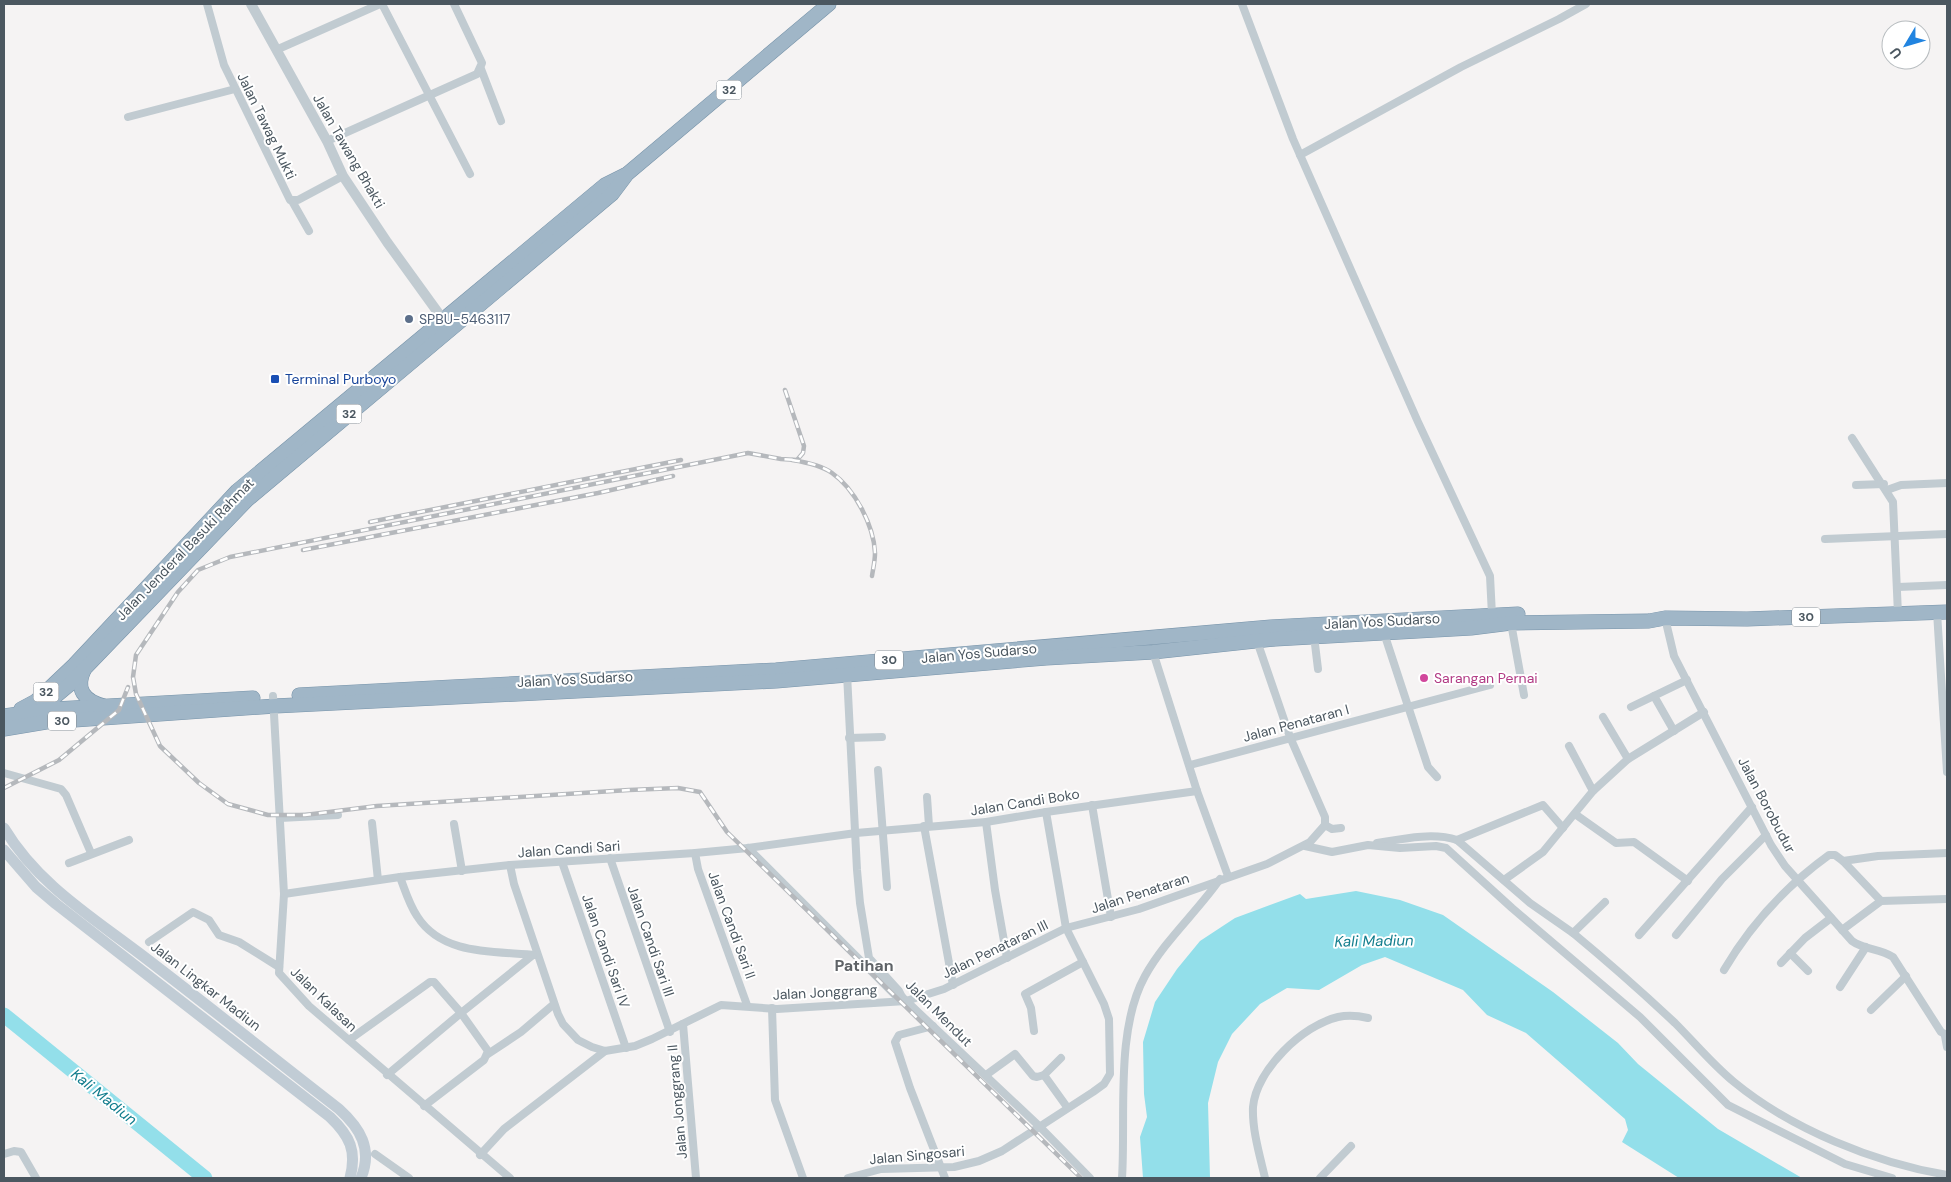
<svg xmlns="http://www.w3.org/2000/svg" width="1951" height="1182" font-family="'DM Sans',sans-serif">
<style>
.water{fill:#93dfea}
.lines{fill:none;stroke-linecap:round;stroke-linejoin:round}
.river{stroke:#93dfea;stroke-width:15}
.trunk-casing{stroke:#7894aa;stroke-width:15}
.minor{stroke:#c1cbd1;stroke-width:8}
.tertiary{stroke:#c1cbd1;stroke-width:10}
.secondary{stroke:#c1ccd5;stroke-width:11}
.trunk{stroke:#a0b6c7;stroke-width:14}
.rail-casing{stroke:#b5b8bc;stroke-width:4.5}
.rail{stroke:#fff;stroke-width:2.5;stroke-dasharray:8;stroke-linecap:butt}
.service-dot{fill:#5c6f8a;stroke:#fff;stroke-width:2}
.transit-dot{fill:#1a4fb4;stroke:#fff;stroke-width:2}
.hotel-dot{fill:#d1479c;stroke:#fff;stroke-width:2}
.labels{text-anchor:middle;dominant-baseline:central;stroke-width:4;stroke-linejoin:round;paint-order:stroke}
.shield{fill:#fff;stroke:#818990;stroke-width:1}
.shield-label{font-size:12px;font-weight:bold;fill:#4b5760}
.street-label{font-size:14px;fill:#4b5760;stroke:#fff}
.service-label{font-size:14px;fill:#4e5e75;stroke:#fff;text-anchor:start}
.transit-label{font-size:14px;fill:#164399;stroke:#fff;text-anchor:start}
.hotel-label{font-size:14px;fill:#b23c85;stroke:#fff;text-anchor:start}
.water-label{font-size:15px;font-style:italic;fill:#127d8d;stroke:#fff}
.quarter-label{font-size:16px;font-weight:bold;fill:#5f6367;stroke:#fff}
</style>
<rect width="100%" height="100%" fill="#f5f3f3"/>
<polygon class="water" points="1356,891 1400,900 1443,915 1553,992 1618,1043 1638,1064 1718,1129 1802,1178 1679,1178 1622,1142 1628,1130 1625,1119 1526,1033 1487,1015 1463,990 1385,957 1362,965 1319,990 1287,988 1260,1004 1232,1034 1218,1062 1208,1103 1210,1178 1143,1178 1140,1137 1147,1117 1144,1094 1143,1042 1155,1002 1177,969 1200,941 1235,918 1300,894 1306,899"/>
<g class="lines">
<polyline class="river" points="4,1015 205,1178"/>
<defs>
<g id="trunk">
<path d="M84,670C75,689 84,701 104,706"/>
<polyline points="299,695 776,670 1271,627 1518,614"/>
<polyline points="21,709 36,701 74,665 237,491 605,185 625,175"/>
<polyline points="38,711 69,685 247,500 612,194 627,174 829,4"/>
<polyline points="4,716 55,709 253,698"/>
<polyline points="4,729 46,722 275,706 776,681 1046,658 1153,652 1275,639 1471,628 1511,623 1649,621 1665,618 1747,619 1947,612"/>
</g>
</defs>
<use href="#trunk" class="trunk-casing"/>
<g class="minor">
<polyline points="207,4 224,65 290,200 298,200 343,176"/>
<polyline points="382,4 470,174"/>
<polyline points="1242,4 1293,139 1418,422 1490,576 1492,615"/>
<polyline points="276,50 380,4"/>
<polyline points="481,69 501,121"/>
<polyline points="128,117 235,89"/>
<polyline points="327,141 477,74 482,63 454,4"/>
<polyline points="1300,155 1461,67 1559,19 1586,4"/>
<polyline points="292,201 309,231"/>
<polyline points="1852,438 1893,502 1898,614"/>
<polyline points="1856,485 1884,484"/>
<polyline points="1887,490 1901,485 1947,483"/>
<polyline points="1825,539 1947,534"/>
<polyline points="1898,587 1947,585"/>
<polyline points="1937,612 1947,772"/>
<path d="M1665,618L1674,656L1771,845L1785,866L1852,941C1864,950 1880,948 1893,957L1941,1032L1947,1035"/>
<polyline points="1511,623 1524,695"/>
<polyline points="1384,633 1428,767 1437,777"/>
<polyline points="1314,636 1318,669"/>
<polyline points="1153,652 1197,791 1228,876"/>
<polyline points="847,674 857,870 860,903 869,958 899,991 902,997 1039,1126 1090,1178"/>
<polyline points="273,696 284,894 279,973 309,1006 510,1178"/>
<polyline points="1654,696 1674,731"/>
<polyline points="1631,707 1687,680"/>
<polyline points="1603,717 1628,759"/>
<polyline points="849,738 882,737"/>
<polyline points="1569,746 1593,791"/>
<polyline points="1190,765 1490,685"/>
<polyline points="878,770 887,887"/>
<polyline points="4,773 61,789 66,795 91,853"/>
<polyline points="927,797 929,826"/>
<polyline points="1092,805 1111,917"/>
<polyline points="1575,814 1616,843 1634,842 1688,881"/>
<polyline points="280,818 338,815"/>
<polyline points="986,822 995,890 1007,958"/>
<polyline points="372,823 378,880"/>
<polyline points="454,824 462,871"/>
<polyline points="1325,825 1332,829 1341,828"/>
<polyline points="924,826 953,985"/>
<polyline points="1457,840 1543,805 1563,828"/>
<path d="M1377,843C1401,839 1433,832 1457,840L1530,903L1573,933L1605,902"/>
<polyline points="1305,846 1332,852 1368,845 1400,848 1436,846 1446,848 1512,908 1640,1017 1728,1105 1845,1164 1892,1178"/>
<polyline points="748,848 895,995 902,997"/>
<polyline points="695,853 698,869 747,1005"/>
<polyline points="1947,853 1878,856 1843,861 1881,901 1947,899"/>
<polyline points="610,858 670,1032"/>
<polyline points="562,862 626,1048"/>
<polyline points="69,863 129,840"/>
<polyline points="510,865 514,884 558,1014 563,1024 578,1040 592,1047 605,1051 635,1046 652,1039 721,1005 777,1009 906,1001 944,989 1066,928 1139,909 1267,864 1310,842 1325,825 1325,817 1290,737 1257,641"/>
<path d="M400,877C405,890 409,904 417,916C442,956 495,951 536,955"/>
<polyline points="1504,880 1543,852 1593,791 1628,759 1704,712"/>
<polyline points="284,894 400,877 510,865 695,853 748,848 856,833 986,822 1046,812 1197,791"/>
<polyline points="1842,930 1881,901"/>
<path d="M1573,933C1608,962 1642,992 1675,1023C1695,1043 1713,1065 1734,1082C1791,1129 1875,1163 1947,1175"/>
<polyline points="1639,935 1752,807"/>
<polyline points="1676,935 1722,879 1766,835"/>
<polyline points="149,942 193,912 209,920 219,935 239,942 279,967"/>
<polyline points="1790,953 1808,971"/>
<polyline points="1781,963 1805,938 1831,918"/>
<path d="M1724,970C1751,924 1786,886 1829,855H1835L1843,861"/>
<polyline points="1840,987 1866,947"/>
<polyline points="772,1008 775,1100 803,1178"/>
<polyline points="1871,1010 1906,976"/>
<polyline points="683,1024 696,1178"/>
<polyline points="933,1026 899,1035 895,1042 910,1088 945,1178"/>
<polyline points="1034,1031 1031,1008 1025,994 1083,962"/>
<polyline points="1945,1036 1947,1047"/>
<polyline points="349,1040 430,982 434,982 461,1013 387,1075"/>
<polyline points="488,1054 521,1032 554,1004"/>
<polyline points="1061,1058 1044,1075 1067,1107"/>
<polyline points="986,1075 1015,1054 1033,1076 1037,1077 1044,1075"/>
<polyline points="424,1106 484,1060 488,1051 461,1013 533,955"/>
<polyline points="4,1154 14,1151 21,1152 36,1178"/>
<polyline points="375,1154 409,1178"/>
<polyline points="480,1155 504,1129 605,1051"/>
<polyline points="848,1178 881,1169 954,1167 979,1161 1002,1151 1093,1092 1104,1084 1110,1074 1109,1019 1104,1004 1066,928 1046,812"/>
<path d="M1122,1178C1126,1117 1115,1030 1145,976C1165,940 1197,912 1220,879"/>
<path d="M1265,1178C1260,1156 1252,1130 1253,1107C1256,1070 1303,1025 1338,1017C1348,1015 1359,1016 1368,1018"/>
<polyline points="1320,1178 1351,1146"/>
</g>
<polyline class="tertiary" points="251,4 327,141 343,176 387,242 447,325"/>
<g class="secondary">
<path d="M4,828C37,883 89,915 139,953C206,1004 272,1057 339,1109C360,1128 373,1149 361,1178"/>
<path d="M4,850L36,887L56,904L330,1117C350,1136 357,1151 350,1178"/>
</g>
<use href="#trunk" class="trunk"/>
<defs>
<g id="rail">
<polyline points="785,390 804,446 803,453 797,460 781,459 748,453 230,557 198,570 178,592 136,655 133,677 136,694 160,746 199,783 228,804 268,815 305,815 377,806 629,790 678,788 700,792 727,832 1081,1178"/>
<path d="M792,460C805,462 821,465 832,473C855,489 874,526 875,553C875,561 873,569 872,576"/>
<polyline points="370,522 681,460"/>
<polyline points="303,550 598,493 673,476"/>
<polyline points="4,788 59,760 119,710 128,687"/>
</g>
</defs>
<use href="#rail" class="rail-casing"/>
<use href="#rail" class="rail"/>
</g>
<circle class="service-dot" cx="409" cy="319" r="5"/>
<rect class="transit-dot" x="270" y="374" width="10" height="10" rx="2.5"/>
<circle class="hotel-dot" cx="1424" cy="678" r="5"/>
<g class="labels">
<g class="shield">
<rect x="716.5" y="80.5" width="25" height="19" rx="4"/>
<rect x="336.5" y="404.5" width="25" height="19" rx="4"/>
<rect x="1792" y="607.5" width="28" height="19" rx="4"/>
<rect x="875" y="650.5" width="28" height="19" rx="4"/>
<rect x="33.5" y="682.5" width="25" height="19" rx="4"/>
<rect x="48" y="711.5" width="28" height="19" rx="4"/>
</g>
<g class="shield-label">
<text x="729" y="90">32</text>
<text x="349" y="414">32</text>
<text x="1806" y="617">30</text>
<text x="889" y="660">30</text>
<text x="46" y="692">32</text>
<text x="62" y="721">30</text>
</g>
<g class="street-label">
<text transform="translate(267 126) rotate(64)">Jalan Tawag Mukti</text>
<text transform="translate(349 151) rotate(60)">Jalan Tawang Bhakti</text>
<text transform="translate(185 549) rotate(-46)">Jalan Jenderal Basuki Rahmat</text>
<text transform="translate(1382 621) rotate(-3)">Jalan Yos Sudarso</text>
<text transform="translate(979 653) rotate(-5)">Jalan Yos Sudarso</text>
<text transform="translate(575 679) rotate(-3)">Jalan Yos Sudarso</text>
<text transform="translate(1296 723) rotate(-15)">Jalan Penataran I</text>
<text transform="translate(1025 802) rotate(-9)">Jalan Candi Boko</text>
<text transform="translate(1767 805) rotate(62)">Jalan Borobudur</text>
<text transform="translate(569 849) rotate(-4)">Jalan Candi Sari</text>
<text transform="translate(1140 893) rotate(-18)">Jalan Penataran</text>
<text transform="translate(732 925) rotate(70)">Jalan Candi Sari II</text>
<text transform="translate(651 941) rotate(71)">Jalan Candi Sari III</text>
<text transform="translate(995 949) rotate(-26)">Jalan Penataran III</text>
<text transform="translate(606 951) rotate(71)">Jalan Candi Sari IV</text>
<text transform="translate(206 986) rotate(38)">Jalan Lingkar Madiun</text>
<text transform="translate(825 992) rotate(-3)">Jalan Jonggrang</text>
<text transform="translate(324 999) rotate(44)">Jalan Kalasan</text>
<text transform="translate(939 1013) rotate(45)">Jalan Mendut</text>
<text transform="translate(677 1102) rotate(-95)">Jalan Jonggrang II</text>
<text transform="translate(917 1155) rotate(-5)">Jalan Singosari</text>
</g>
<g class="service-label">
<text x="419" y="319">SPBU-5463117</text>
</g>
<g class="transit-label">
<text x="285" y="379">Terminal Purboyo</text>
</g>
<g class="hotel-label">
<text x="1434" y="678">Sarangan Pernai</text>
</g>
<g class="water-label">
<text transform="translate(1374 941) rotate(-1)">Kali Madiun</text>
<text transform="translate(104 1097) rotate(39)">Kali Madiun</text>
</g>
<g class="quarter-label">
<text x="864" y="965">Patihan</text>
</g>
</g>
<rect width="1951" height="1182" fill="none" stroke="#4b5760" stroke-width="10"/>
<g transform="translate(1906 45) rotate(232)"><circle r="24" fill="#ffffff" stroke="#b7bcbf"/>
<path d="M0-4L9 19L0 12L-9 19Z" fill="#2184e0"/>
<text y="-8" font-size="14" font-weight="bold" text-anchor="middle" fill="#4b5760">U</text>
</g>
</svg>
